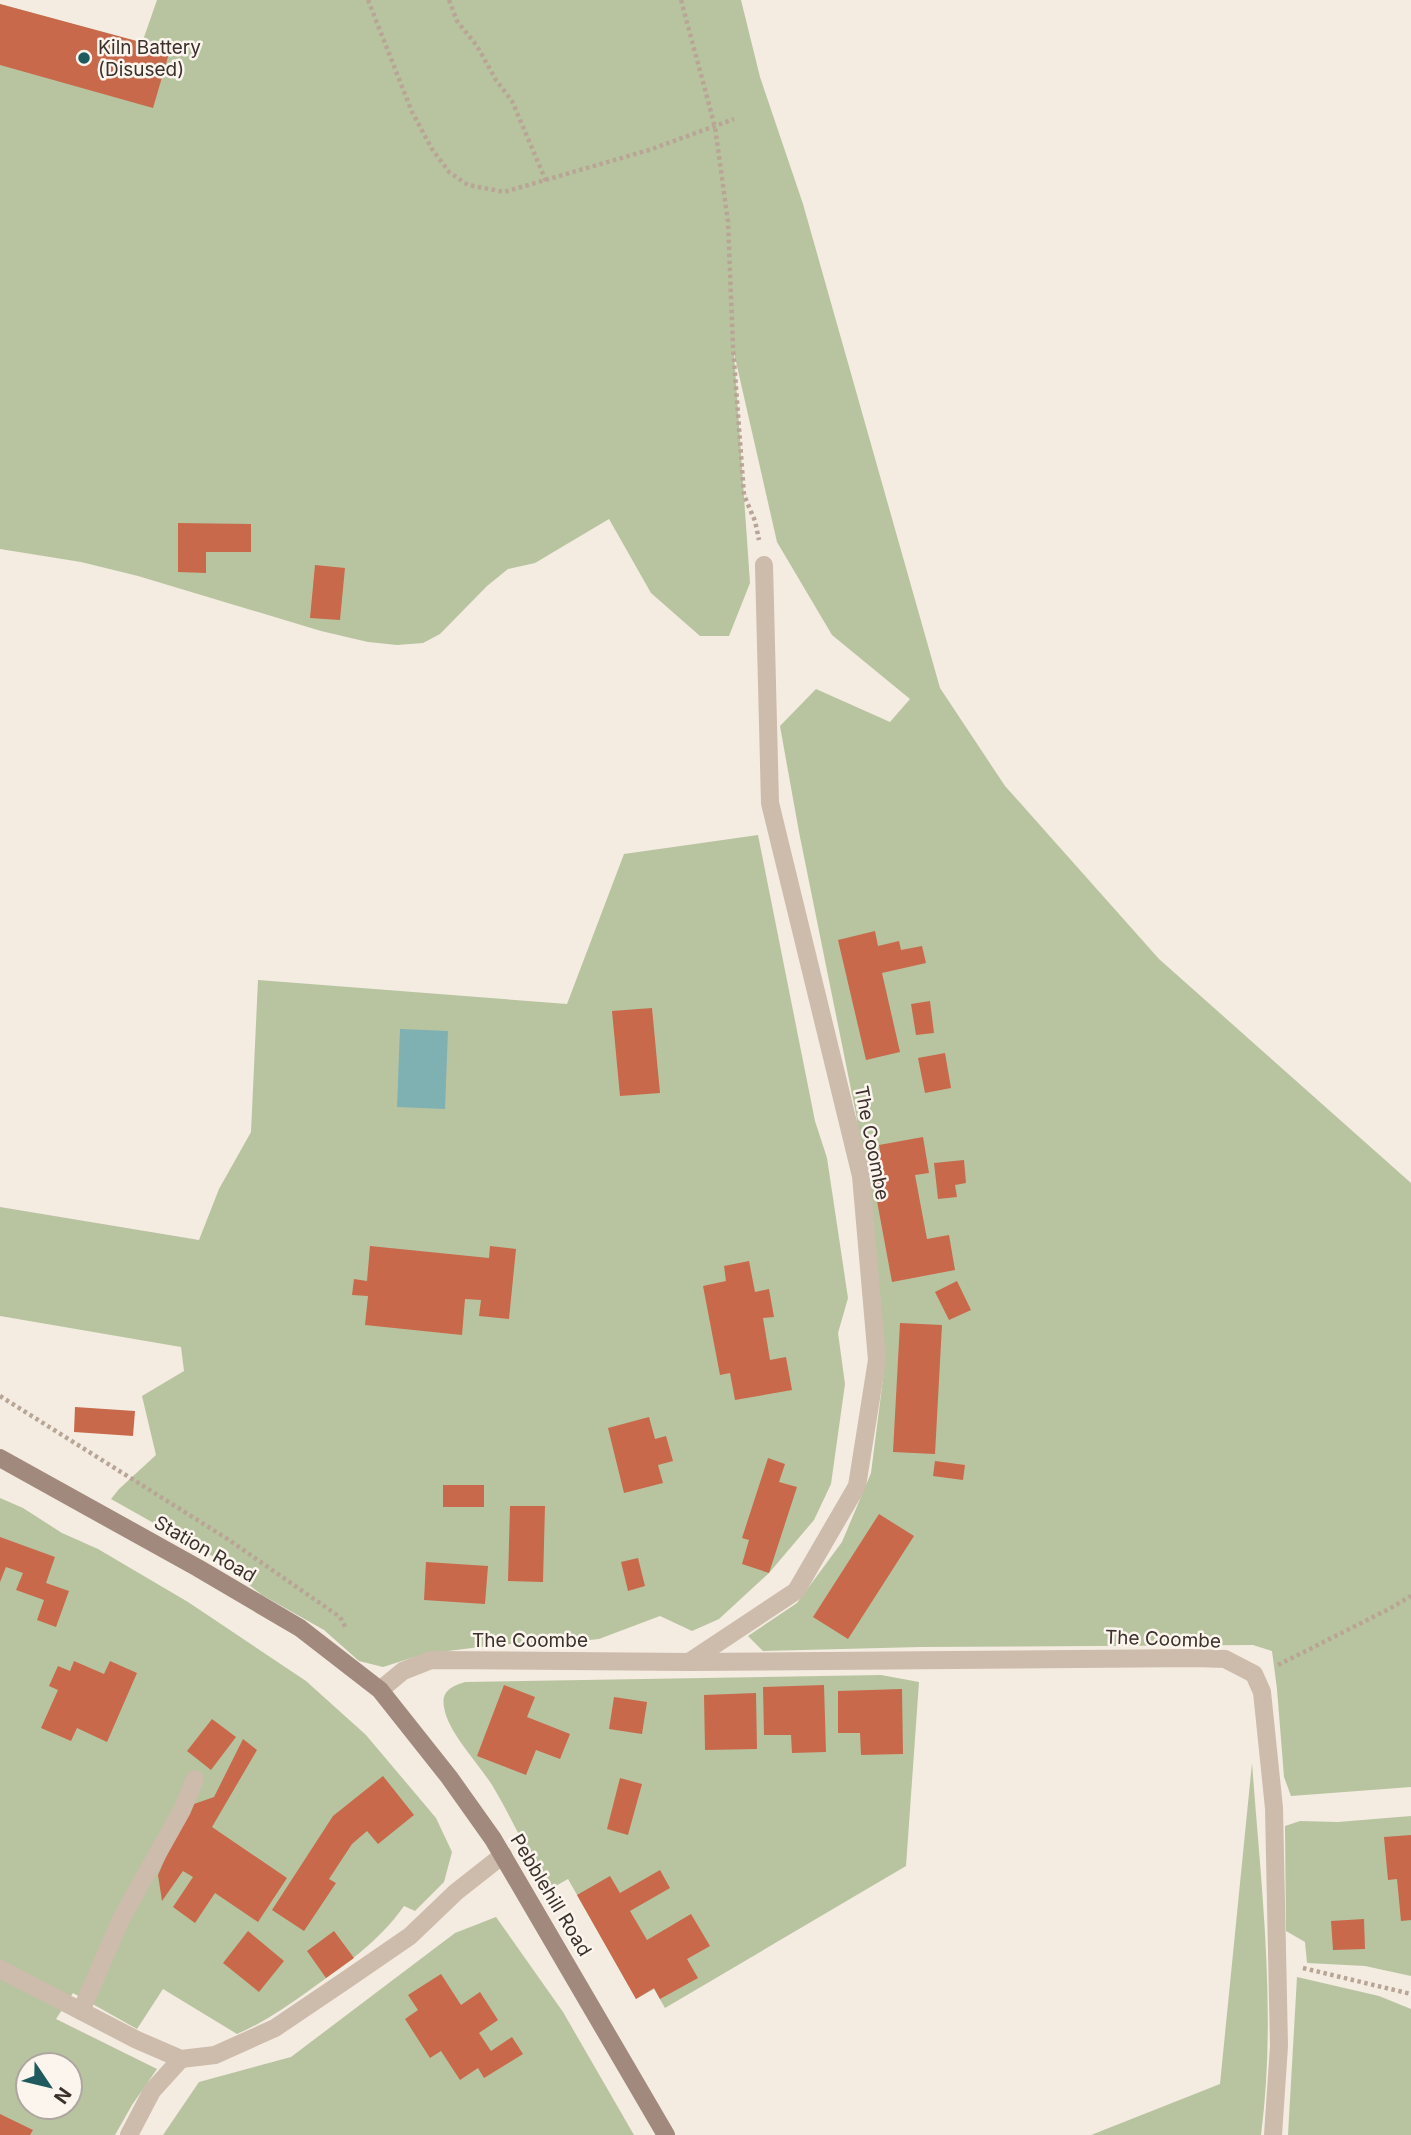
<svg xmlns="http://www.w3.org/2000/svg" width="1411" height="2135" font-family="Inter,sans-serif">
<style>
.green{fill:#b8c4a0;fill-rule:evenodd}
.water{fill:#7fb0b2}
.building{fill:#c8694b}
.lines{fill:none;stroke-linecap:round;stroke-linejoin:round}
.path{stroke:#b9a596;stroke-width:4.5;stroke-dasharray:3.5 3.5;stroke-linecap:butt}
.service{stroke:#cdbbac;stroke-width:18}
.minor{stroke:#cdbbac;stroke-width:18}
.secondary{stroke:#a18a7d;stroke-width:18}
.poi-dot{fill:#1f5a5e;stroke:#fbf5ee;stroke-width:2.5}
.labels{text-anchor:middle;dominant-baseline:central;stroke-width:5;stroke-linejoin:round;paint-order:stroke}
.poi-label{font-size:19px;fill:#3b302b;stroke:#fbf5ee;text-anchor:start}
.street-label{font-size:19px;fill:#3b302b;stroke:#fbf5ee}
</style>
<rect width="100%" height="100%" fill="#f4ebe1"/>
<g class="green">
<polygon points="157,0 741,0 760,77 803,204 940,688 1005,786 1159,959 1411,1183 1411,1787 1291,1796 1284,1777 1277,1689 1272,1651 1253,1645 920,1647 763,1651 748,1636 797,1603 842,1542 871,1473 884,1371 880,1296 856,1114 799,832 780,726 816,689 890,722 910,699 832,635 777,542 734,353 750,583 729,636 700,636 651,593 609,519 535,563 508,569 487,586 440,634 423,643 397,645 368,642 321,631 138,576 81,562 0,549 0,4 142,43"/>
<polygon points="758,835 815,1121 827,1158 848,1298 838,1333 845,1384 831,1484 814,1520 769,1573 719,1619 692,1631 660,1616 599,1639 553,1644 504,1644 424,1654 383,1667 359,1661 324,1630 262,1595 214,1557 111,1499 119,1489 156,1455 142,1396 184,1371 181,1347 0,1316 0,1207 199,1240 219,1189 251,1132 258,980 567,1004 624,854"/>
<path d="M0,1498L23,1508L62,1533L98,1549L188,1602L306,1681L366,1735L436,1818L452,1852L444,1882L415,1911L404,1906C379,1942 342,1967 307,1992C284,2008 263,2023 237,2034L163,1989L137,2029L73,1993L56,2019L157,2069L132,2105L115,2135H0ZM28,2065H70V2107H28Z"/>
<path d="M881,1675L919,1682L906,1866L665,2008L654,1989L636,1999L568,1879L547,1891C530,1857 514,1823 495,1790C481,1765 448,1734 444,1707C441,1691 452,1686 465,1682Z"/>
<path d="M1252,1763C1261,1886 1277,2012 1261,2135H1091L1220,2084Z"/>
<polygon points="1411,1816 1411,1976 1365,1966 1307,1963 1305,1942 1286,1931 1285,1826 1300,1821 1338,1822"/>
<polygon points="496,1917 563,2012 634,2135 163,2135 199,2082 291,2057 455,1933"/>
<polygon points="1297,1977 1379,1996 1411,2009 1411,2135 1288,2135"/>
</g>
<polygon class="water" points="400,1029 448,1031 445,1109 397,1107"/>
<g class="building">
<polygon points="0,4 170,50 153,108 0,65"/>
<polygon points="178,523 251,524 251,552 206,552 206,573 178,572"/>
<polygon points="315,565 345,568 340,620 310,618"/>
<polygon points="875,931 878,946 899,941 901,950 922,946 926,963 882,973 900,1052 866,1060 838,940"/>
<polygon points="930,1001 934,1033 916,1035 911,1004"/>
<polygon points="652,1008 660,1093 620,1096 612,1011"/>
<polygon points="945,1053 951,1088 925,1093 918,1058"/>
<polygon points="923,1137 929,1173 915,1175 927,1239 949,1235 955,1270 892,1282 869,1158 881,1157 879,1145"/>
<polygon points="964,1160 966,1183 955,1185 957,1197 938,1199 934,1163"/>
<polygon points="370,1246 489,1258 490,1246 516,1249 509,1319 479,1316 481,1300 465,1299 462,1335 365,1325 368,1296 352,1295 354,1279 367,1281"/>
<polygon points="749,1261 755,1292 769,1289 774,1317 763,1318 770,1360 786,1357 792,1390 735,1400 730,1373 720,1375 703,1286 726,1281 724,1266"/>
<polygon points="957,1281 971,1310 949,1320 935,1292"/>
<polygon points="900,1323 942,1325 935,1454 893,1452"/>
<polygon points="75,1407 135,1411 133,1436 74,1432"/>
<polygon points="649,1417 655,1439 666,1436 673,1461 658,1465 663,1483 624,1493 608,1428"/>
<polygon points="768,1458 785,1464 779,1482 797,1487 769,1573 742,1564 749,1540 742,1538"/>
<polygon points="935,1461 965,1465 963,1480 933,1476"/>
<rect x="443" y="1485" width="41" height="22"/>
<polygon points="510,1506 545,1506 543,1582 508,1581"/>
<polygon points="879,1514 914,1536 848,1639 813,1617"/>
<polygon points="0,1537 55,1557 46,1583 69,1591 56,1627 37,1620 44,1600 16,1590 23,1573 6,1567 0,1582"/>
<polygon points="638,1558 645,1586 628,1591 621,1562"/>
<polygon points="426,1562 488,1566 485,1604 424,1600"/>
<polygon points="74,1661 104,1674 110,1661 137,1673 107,1742 77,1728 71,1741 41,1728 58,1690 49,1686 58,1666 70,1671"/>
<polygon points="504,1685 535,1697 527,1717 570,1734 560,1759 536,1750 526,1775 477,1756"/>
<polygon points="824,1685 826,1752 792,1753 791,1735 764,1735 763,1687"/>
<polygon points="902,1689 903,1754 861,1755 860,1733 838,1733 838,1691"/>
<polygon points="756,1693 757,1749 705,1750 704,1695"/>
<polygon points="614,1697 647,1702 642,1734 609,1729"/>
<polygon points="212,1719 236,1737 211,1770 187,1751"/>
<polygon points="243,1739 257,1750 212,1827 287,1878 258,1922 215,1893 195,1923 173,1907 193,1877 183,1871 162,1901 158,1875 168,1852 194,1804 214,1797"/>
<polygon points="383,1776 414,1815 378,1844 367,1831 352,1844 329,1879 336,1883 304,1931 272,1910 333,1816"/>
<polygon points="620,1778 642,1784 628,1835 607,1829"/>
<polygon points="1411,1835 1411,1920 1401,1921 1397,1879 1388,1880 1384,1837"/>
<polygon points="660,1870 670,1888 630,1911 647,1940 691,1914 710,1946 687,1959 698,1978 660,1999 654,1988 636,1999 577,1895 610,1876 620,1893"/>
<polygon points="1364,1919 1365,1949 1333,1950 1331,1921"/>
<polygon points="248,1931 284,1961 259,1992 223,1963"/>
<polygon points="334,1931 354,1958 326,1978 307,1951"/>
<polygon points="441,1974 461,2005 480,1992 498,2020 479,2033 491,2051 512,2037 523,2054 484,2078 478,2068 460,2080 441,2051 430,2058 405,2019 418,2010 408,1995"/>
<polygon points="0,2114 33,2130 30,2135 0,2135"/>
</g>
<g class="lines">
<g class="path">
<polyline points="368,0 412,112 432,149 449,172 468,185 504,192 649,150 734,119"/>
<polyline points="449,0 457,21 477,46 496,80 512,101 546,181"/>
<polyline points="681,0 715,127 728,222 733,347 744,495 755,521 759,540"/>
<polyline points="0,1396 226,1538 340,1617 346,1628"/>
<polyline points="1278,1665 1389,1609 1411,1596"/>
<polyline points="1303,1968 1411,1994"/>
</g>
<g class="service">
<polyline points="689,1662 796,1591 857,1486 877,1360 861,1176 770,803 764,565"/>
<polyline points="0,1969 137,2040 181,2059 215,2055 275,2028 346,1980 410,1936 456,1892 503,1855"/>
<polyline points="81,2011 121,1919 182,1810 195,1779"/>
<polyline points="129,2135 152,2091 181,2059"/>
</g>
<polyline class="minor" points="380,1690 403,1671 431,1660 689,1662 1196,1658 1225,1659 1254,1674 1262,1692 1274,1808 1279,2046 1273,2135"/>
<polyline class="secondary" points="0,1458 198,1568 300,1628 380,1690 449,1777 493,1839 666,2135"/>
</g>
<circle class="poi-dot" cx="84" cy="58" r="7"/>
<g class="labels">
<g class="poi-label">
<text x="98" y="47">Kiln Battery<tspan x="98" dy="22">(Disused)</tspan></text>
</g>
<g class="street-label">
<text transform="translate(872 1143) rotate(79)">The Coombe</text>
<text transform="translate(205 1549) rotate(30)">Station Road</text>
<text transform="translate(1163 1639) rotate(2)">The Coombe</text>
<text x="530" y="1640">The Coombe</text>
<text transform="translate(551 1895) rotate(59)">Pebblehill Road</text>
</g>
</g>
<g transform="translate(49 2086) rotate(125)"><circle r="33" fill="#fbf5ee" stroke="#aea6a0" stroke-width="2"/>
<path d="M0-5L12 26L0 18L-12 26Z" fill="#1f5a5e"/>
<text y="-10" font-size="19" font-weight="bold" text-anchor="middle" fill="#3b302b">N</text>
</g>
</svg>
